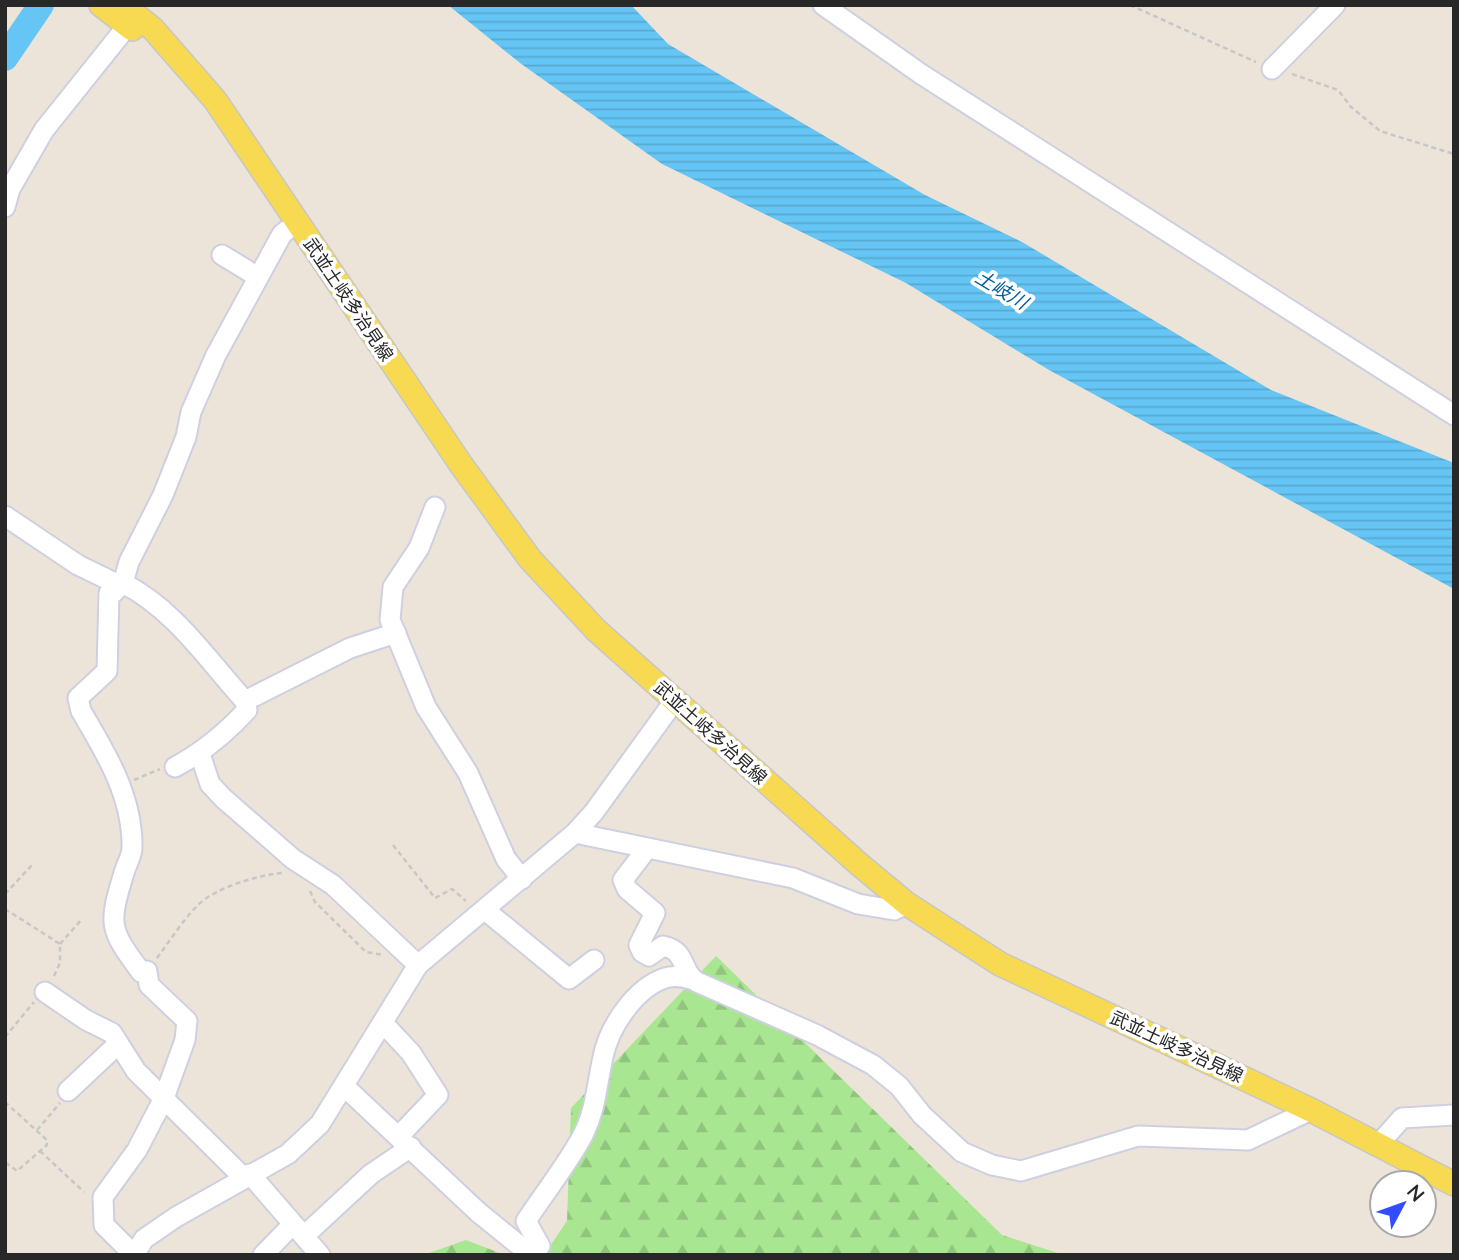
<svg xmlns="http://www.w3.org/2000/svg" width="1459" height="1260" font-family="Lato,'Noto Sans JP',sans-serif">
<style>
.forest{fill:url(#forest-firs)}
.water{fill:url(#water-rules)}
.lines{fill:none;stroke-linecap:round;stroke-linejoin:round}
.river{stroke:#65c5f4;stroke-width:26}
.minor-casing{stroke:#ced0e2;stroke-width:23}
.major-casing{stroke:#c7c7c7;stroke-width:26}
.path{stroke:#c7c7c7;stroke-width:2.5;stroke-dasharray:5 3.5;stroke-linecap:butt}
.minor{stroke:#fff;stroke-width:19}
.major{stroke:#f7da52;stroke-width:23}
.labels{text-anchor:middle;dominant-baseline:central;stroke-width:7;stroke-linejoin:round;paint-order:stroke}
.street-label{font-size:18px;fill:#282828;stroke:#fff}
.water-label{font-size:19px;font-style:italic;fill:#07609d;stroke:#fff}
</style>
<defs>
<pattern id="forest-firs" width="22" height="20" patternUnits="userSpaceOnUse" patternTransform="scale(1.75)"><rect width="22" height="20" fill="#a9e691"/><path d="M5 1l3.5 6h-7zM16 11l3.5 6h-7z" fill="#91c57d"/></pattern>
<pattern id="water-rules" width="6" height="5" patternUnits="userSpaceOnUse" patternTransform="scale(1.75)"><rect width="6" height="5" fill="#65c5f4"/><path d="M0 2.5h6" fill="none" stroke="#58a9d1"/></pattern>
</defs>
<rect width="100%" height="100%" fill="#ece4d8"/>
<g class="forest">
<polygon points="716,956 1002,1235 1064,1255 544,1255 567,1221 571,1108"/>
<polygon points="466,1240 505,1255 421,1255 426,1254"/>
</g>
<polygon class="water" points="448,5 631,5 668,44 925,195 1022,242 1271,390 1454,463 1454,589 1049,370 906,283 662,164 520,63"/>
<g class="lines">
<polyline class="river" points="5,58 41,5"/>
<defs>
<g id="minor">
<polyline points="823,5 921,74 1454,415"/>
<polyline points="1272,69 1335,5"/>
<polyline points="5,207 10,189 44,130 128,25"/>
<polyline points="222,255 258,277"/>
<polyline points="435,507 419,548 393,587 390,620 426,707 468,773 506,859 522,879"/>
<polyline points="5,516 78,565 119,585"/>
<path d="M123,583L113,593H109L107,671L78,698L81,711C106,753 133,797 132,848C132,856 126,865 124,873C108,925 109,929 141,972L147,971L149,985L187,1021L185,1040L164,1098L137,1150L103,1197L104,1225L134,1255"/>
<polyline points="245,701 350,648 396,633"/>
<polyline points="200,754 210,784 223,798 293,859 333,885 418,965"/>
<path d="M175,767C203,752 225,734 247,710L245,701C206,658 175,610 123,583L129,562L163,495L186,437L191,412L216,355L282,234L298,222"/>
<polyline points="575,833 793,878 858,904 894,910 907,904"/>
<path d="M646,850L623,880L627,889L655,913L639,945L642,952L649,956L663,946C688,951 680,972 697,982L817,1035L873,1065L899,1086L922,1115L962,1152L992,1165L1021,1171L1138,1136L1248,1140L1311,1110"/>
<polyline points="485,910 569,979 594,960"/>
<polyline points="45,992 86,1020 112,1033 136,1071 244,1178"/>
<polyline points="383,1023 411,1053 438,1095 399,1136"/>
<polyline points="345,1087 478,1212 531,1255"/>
<polyline points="68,1091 117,1045"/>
<polyline points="1378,1145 1402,1118 1454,1115"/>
<polyline points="250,1174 320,1255"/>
<polyline points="304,1236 371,1174 411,1147"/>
<path d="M540,1246L526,1221C545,1192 567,1165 583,1135C596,1109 597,1084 603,1057C609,1027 635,988 665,978C674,975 682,977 691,979"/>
<polyline points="134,1255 144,1239 176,1217 288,1154 320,1124 418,965 575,833 594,812 675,700"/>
<polyline points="263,1255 293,1224"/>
</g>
<g id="major">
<polyline points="101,5 132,29"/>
<polyline points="123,5 153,29 215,100 462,466 530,559 596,630 860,865 907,904 1000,964 1311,1110 1454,1184"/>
</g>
</defs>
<use href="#minor" class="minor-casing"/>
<use href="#major" class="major-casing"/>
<g class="path">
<polyline points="1130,5 1256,62"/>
<polyline points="1292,74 1338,90 1351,107 1380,131 1454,154"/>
<polyline points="134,780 160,769"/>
<polyline points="393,845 435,898 452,889 466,901"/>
<polyline points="310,891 315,902 366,952 384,955"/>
<polyline points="5,894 33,864"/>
<polyline points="5,909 60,944 60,963 53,978"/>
<polyline points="60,944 82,919"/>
<path d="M157,958C170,941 182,921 197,906C214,888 258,875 282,873"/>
<polyline points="5,1037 34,1002"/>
<polyline points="5,1052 5,1038"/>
<polyline points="5,1102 47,1140 47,1145 17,1171 5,1162"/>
<polyline points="37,1130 60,1103"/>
<polyline points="40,1151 84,1192"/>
</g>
<use href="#minor" class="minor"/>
<use href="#major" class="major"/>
</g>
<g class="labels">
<g class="street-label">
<text transform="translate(349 299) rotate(56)">武並土岐多治見線</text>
<text transform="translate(711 732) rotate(42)">武並土岐多治見線</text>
<text transform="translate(1177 1046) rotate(25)">武並土岐多治見線</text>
</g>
<g class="water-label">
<text transform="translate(1002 289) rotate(31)">土岐川</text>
</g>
</g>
<rect width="1459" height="1260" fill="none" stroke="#282828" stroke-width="14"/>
<g transform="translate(1403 1204) rotate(49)"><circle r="33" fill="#ffffff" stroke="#a9a9a9" stroke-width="2"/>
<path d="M0-5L12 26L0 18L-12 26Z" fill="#324cff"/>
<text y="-10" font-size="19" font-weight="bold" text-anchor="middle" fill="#282828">N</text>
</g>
</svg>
